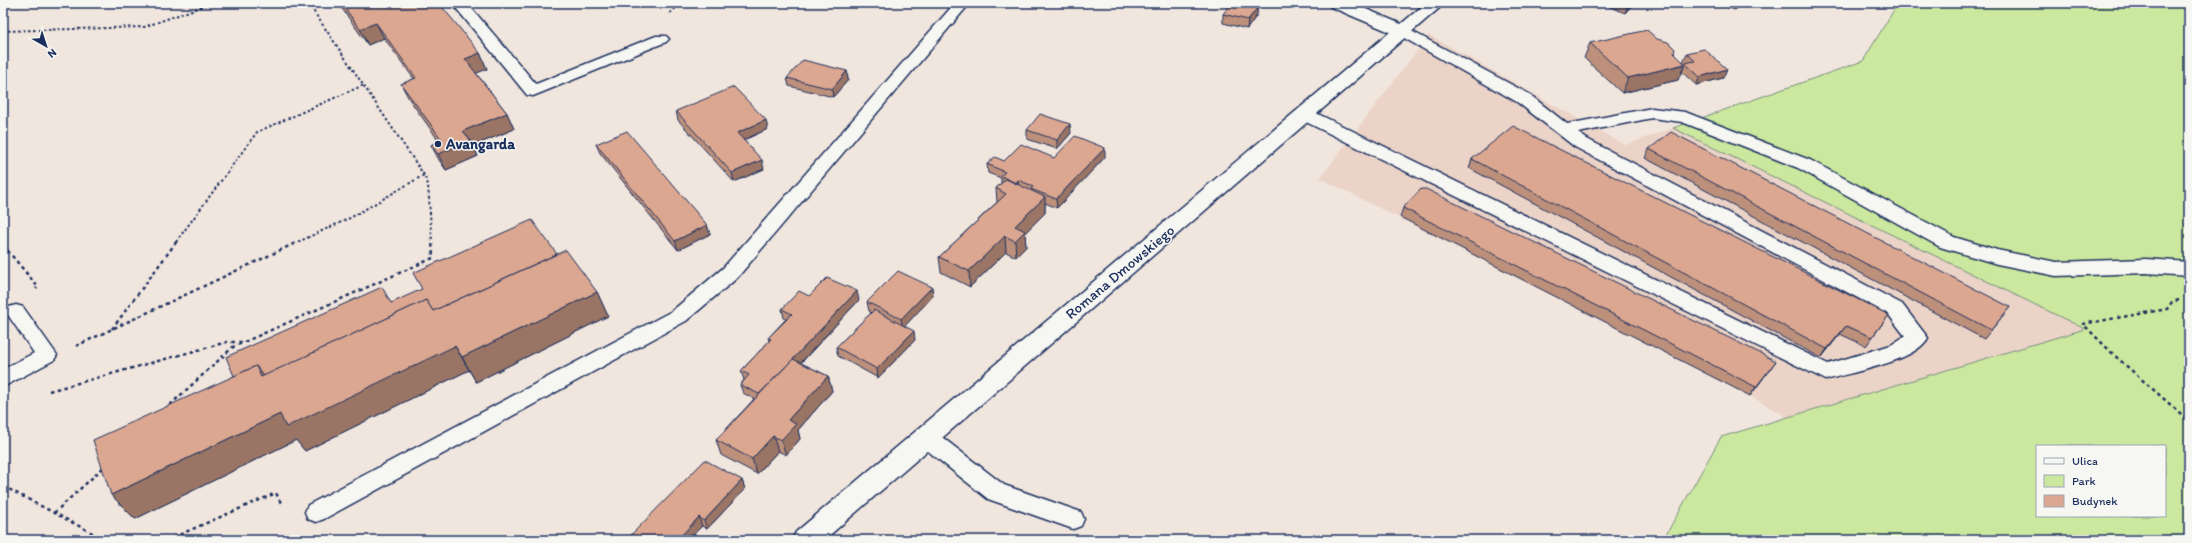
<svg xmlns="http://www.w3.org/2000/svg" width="2192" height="543" font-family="Itim,sans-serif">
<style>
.built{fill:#ebd3c7}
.green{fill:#cce89e;stroke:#748c7e;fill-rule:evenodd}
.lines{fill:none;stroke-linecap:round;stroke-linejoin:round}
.lane-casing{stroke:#1b2f5e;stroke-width:3}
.street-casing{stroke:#1b2f5e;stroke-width:3}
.path-far1{stroke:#1b2f5e;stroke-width:2;stroke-dasharray:2.5 2.5;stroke-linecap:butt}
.path{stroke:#1b2f5e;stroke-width:2.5;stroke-dasharray:3.5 3.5;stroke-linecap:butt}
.lane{fill:#f6f6f2;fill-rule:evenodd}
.street{fill:#f6f6f2;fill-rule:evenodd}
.wall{fill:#bd907c;stroke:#1b2f5e}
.shaded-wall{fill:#9a7565;stroke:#1b2f5e}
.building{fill:#dca790;stroke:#1b2f5e}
.poi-dot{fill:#1b2f5e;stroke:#f6f6f2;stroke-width:1.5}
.labels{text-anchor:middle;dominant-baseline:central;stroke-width:3;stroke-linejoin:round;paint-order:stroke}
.poi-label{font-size:15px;font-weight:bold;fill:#1b2f5e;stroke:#f6f6f2;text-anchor:start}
.street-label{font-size:15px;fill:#1b2f5e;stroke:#f6f6f2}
</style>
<rect width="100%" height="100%" fill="#f1e6de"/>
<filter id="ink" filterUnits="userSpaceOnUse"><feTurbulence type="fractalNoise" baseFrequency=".025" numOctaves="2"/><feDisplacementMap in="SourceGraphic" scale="8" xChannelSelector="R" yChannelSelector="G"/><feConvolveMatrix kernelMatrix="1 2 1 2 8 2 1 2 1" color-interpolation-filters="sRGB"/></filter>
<g filter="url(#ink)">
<polygon class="built" points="1429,35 1625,145 1673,128 2086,329 1787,417 1750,396 1320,178"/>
<path class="green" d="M1898,3H2189V540H1663L1721,437L2085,329L1673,128L1863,61ZM2037,446H2165V516H2037Z"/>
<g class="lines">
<defs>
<g id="lane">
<polygon points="452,3 467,3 536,84 656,36 666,36 669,39 666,42 533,96 527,95"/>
<polygon points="955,3 970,3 737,278 686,321 324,519 316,522 308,519 305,512 308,505 672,311 723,268"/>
<path d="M1402,26L1529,94L1567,124L1652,108L1685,112L1810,160L1954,237L1997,250L2056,262L2146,259L2189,262V276L2146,273L2056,276L1997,264L1940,247L1798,168L1682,122L1652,118L1578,133L1587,139L1902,304L1928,338C1915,362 1851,372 1826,380L1300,119L1298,115L1300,111H1312L1828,364L1891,345L1905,336L1888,314L1575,147L1517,102L1397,34L1394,31L1397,28Z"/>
<polygon points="16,305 23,307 57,355 54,360 3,387 3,369 34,353 6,312 9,307"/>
<polygon points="926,428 934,431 1004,485 1081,512 1084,519 1081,526 1073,529 988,499 918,443 915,437 918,431"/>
</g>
<polygon id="street" points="1328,3 1352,3 1401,24 1426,3 1445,3 824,540 792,540 796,532 1390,32 1331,7"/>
</defs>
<use href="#lane" class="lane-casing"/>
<use href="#street" class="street-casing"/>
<g class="path-far1">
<polyline points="308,3 424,175 428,185 432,242"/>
<polyline points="670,13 681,3"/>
<polyline points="3,31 144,27 212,3"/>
<polyline points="176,242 257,132 364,85"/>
<polyline points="298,242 350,218 424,175"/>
</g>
<g class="path">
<polyline points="3,245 38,287 36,289"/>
<polyline points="2179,300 2172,302 2167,309 2083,324 2114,355 2189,421"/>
<polyline points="112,329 177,241"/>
<polyline points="76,346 300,241"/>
<polyline points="49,391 227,342 244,342"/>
<polyline points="170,405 233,347 433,258 432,241"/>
<polyline points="3,486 98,536 101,540"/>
<polyline points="54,513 105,466"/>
<polyline points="167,540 276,493 282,505"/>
</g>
<use href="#lane" class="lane"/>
<use href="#street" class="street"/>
</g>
<g class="wall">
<polygon points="338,3 421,3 423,6 480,53 487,69 476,73 507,113 514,129 473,146 478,156 446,170 439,160 431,145 439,141 409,99 401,84 414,79 384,38 368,45"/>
<polygon points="1562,3 1571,3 1568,5"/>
<polygon points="1603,3 1634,3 1625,13 1603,4"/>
<polygon points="1715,3 1740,3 1735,10"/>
<polygon points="1223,14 1257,15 1247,29 1223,23"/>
<polygon points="1590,43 1674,53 1678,80 1622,93 1584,58"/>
<polygon points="1687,53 1723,78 1696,85 1682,72 1685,64 1683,62"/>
<polygon points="847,71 848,80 833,97 789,86 787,78"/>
<polygon points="676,111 768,129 744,140 764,169 734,182 678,120"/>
<polygon points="1027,130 1071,133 1057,149 1027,139"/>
<polygon points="596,144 707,225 710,234 678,250 600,153"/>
<polygon points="1649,149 2010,307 1984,339 1645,158"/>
<polygon points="1105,157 1057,208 1045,203 1045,213 1025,233 1026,247 1016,257 1006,252 970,287 941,272 939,257 997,202 996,188 1001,183 1001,178 988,173 987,164 1004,161 1054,158"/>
<polygon points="1472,159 1889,315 1866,346 1840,334 1821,358 1469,168"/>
<polygon points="1403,208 1770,369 1750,396 1400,217"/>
<polygon points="557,254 597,292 608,316 476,382 469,370 305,451 296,440 135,519 111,495 234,376 391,303"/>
<polygon points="932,287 933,296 904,326 915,340 878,378 838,356 836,347 871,313 869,311 867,302"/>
<polygon points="809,296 859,300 801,363 828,376 832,391 798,430 800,439 786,455 778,451 757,474 721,455 716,440 754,399 743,393 740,385 744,380 741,371 769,341 768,338 786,319 784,318 782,309"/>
<polygon points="742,480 745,489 707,529 702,526 626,540"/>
</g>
<g class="shaded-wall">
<polygon points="1629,3 1634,3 1625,13 1628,4"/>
<polygon points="1738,3 1740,3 1735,10"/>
<polygon points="1258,7 1257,15 1247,29 1248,20"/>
<polygon points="376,23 384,38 368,45 360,29"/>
<polygon points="480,53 487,69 472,75 465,59"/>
<polygon points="1685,64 1678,80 1622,93 1628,78"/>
<polygon points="1727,69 1723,78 1696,85 1700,77"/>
<polygon points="847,71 848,80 833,97 832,89"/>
<polygon points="507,113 514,129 473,146 478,156 446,170 438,154 463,131"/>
<polygon points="766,120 768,129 739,142 737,133"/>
<polygon points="1070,124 1071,133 1057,149 1057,140"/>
<polygon points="1105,148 1105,157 1057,208 1056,199"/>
<polygon points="762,160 764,169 734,182 732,173"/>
<polygon points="1018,180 1019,189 1017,192 1016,183"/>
<polygon points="1045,197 1045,213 1025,233 1026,247 1016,257 1015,241 1015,226"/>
<polygon points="707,225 710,234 678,250 675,241"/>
<polygon points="1005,236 1006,252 970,287 969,271"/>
<polygon points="932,287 933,296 903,328 901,319"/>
<polygon points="857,291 859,300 763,403 760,394"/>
<polygon points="597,292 608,316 476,382 462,357"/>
<polygon points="426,300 247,398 256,366"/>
<polygon points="1846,326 1840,334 1821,358 1827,349"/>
<polygon points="914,331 915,340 878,378 877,369"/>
<polygon points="455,346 469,370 305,451 296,440 135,519 111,495 280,414"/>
<polygon points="1776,361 1770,369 1750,396 1756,387"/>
<polygon points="828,376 832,391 798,430 800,439 786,455 781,440 788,420"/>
<polygon points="773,436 778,451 757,474 752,459"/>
<polygon points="742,480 745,489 707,529 704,521"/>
<polygon points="699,517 702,526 688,540 677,540"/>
</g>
<g class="building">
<polygon points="341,3 421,3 423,6 433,3 439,3 480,53 465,59 507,113 463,131 471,141 438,154 431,145 442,140 401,84 416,78 376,23 360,29"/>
<polygon points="1231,3 1243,3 1258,7 1248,20 1223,14"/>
<polygon points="1647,30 1657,39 1668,42 1675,49 1674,53 1685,64 1628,78 1590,43"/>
<polygon points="1704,49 1727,69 1700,77 1685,63 1695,61 1687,53"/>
<polygon points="803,60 847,71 832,89 787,78"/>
<polygon points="734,87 766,120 737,133 762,160 732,173 676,111"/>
<polygon points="1040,114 1070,124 1057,140 1027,130"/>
<polygon points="1513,126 1889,315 1872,337 1846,326 1827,349 1472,159"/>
<polygon points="627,131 707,225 675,241 596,144"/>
<polygon points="1671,132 2010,307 1991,330 1649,149"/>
<polygon points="1075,136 1105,148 1056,199 1031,189 1033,186 1018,180 1016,183 1001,176 1005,172 987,164 995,157 1004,161 1021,144 1054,158"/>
<polygon points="1006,179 1045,197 1015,226 1025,231 1015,241 1005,236 969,271 939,257 1006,194 996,188"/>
<polygon points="1421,189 1426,189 1776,361 1756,387 1403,208"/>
<polygon points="532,220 557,254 433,311 426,300 264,376 256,366 234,376 226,357 382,287 391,303 422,289 413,273"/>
<polygon points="566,250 597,292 462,357 455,346 286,427 280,414 111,495 93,440 256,366 261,377 426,300 433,311"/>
<polygon points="898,271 932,287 901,319 867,302"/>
<polygon points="827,278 857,291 793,359 759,394 740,385 749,375 741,371 771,339 768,338 792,314 782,309 799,291 809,296"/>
<polygon points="874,310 914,331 877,369 836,347"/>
<polygon points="793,359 828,376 788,420 796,424 781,440 773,436 752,459 716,440"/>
<polygon points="705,460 742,480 704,521 699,517 677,540 626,540"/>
</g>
</g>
<circle class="poi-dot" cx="438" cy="144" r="4"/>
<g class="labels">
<g class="poi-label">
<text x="446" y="144">Avangarda</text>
</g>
<g class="street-label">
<text transform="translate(1120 272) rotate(-40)">Romana Dmowskiego</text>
</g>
</g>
<rect width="2192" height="543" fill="none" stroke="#f6f6f2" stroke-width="16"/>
<rect x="8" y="8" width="2176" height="527" fill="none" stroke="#1b2f5e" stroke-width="1.5" filter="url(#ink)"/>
<rect x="2036" y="445" width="130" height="72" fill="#f6f6f2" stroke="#9ea6b7"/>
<rect x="2044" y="458" width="20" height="6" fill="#f6f6f2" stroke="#9ea6b7"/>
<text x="2072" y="465" font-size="12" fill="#1b2f5e">Ulica</text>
<rect x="2044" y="475" width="20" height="12" fill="#cce89e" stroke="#9ea6b7"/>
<text x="2072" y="485" font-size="12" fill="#1b2f5e">Park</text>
<rect x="2044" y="495" width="20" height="12" fill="#dca790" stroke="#9ea6b7"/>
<text x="2072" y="505" font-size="12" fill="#1b2f5e">Budynek</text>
<g transform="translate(46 46) rotate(141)" stroke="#f6f6f2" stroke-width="3" paint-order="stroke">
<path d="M0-3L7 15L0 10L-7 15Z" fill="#1b2f5e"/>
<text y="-6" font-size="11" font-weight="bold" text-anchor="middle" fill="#1b2f5e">N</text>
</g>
</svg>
